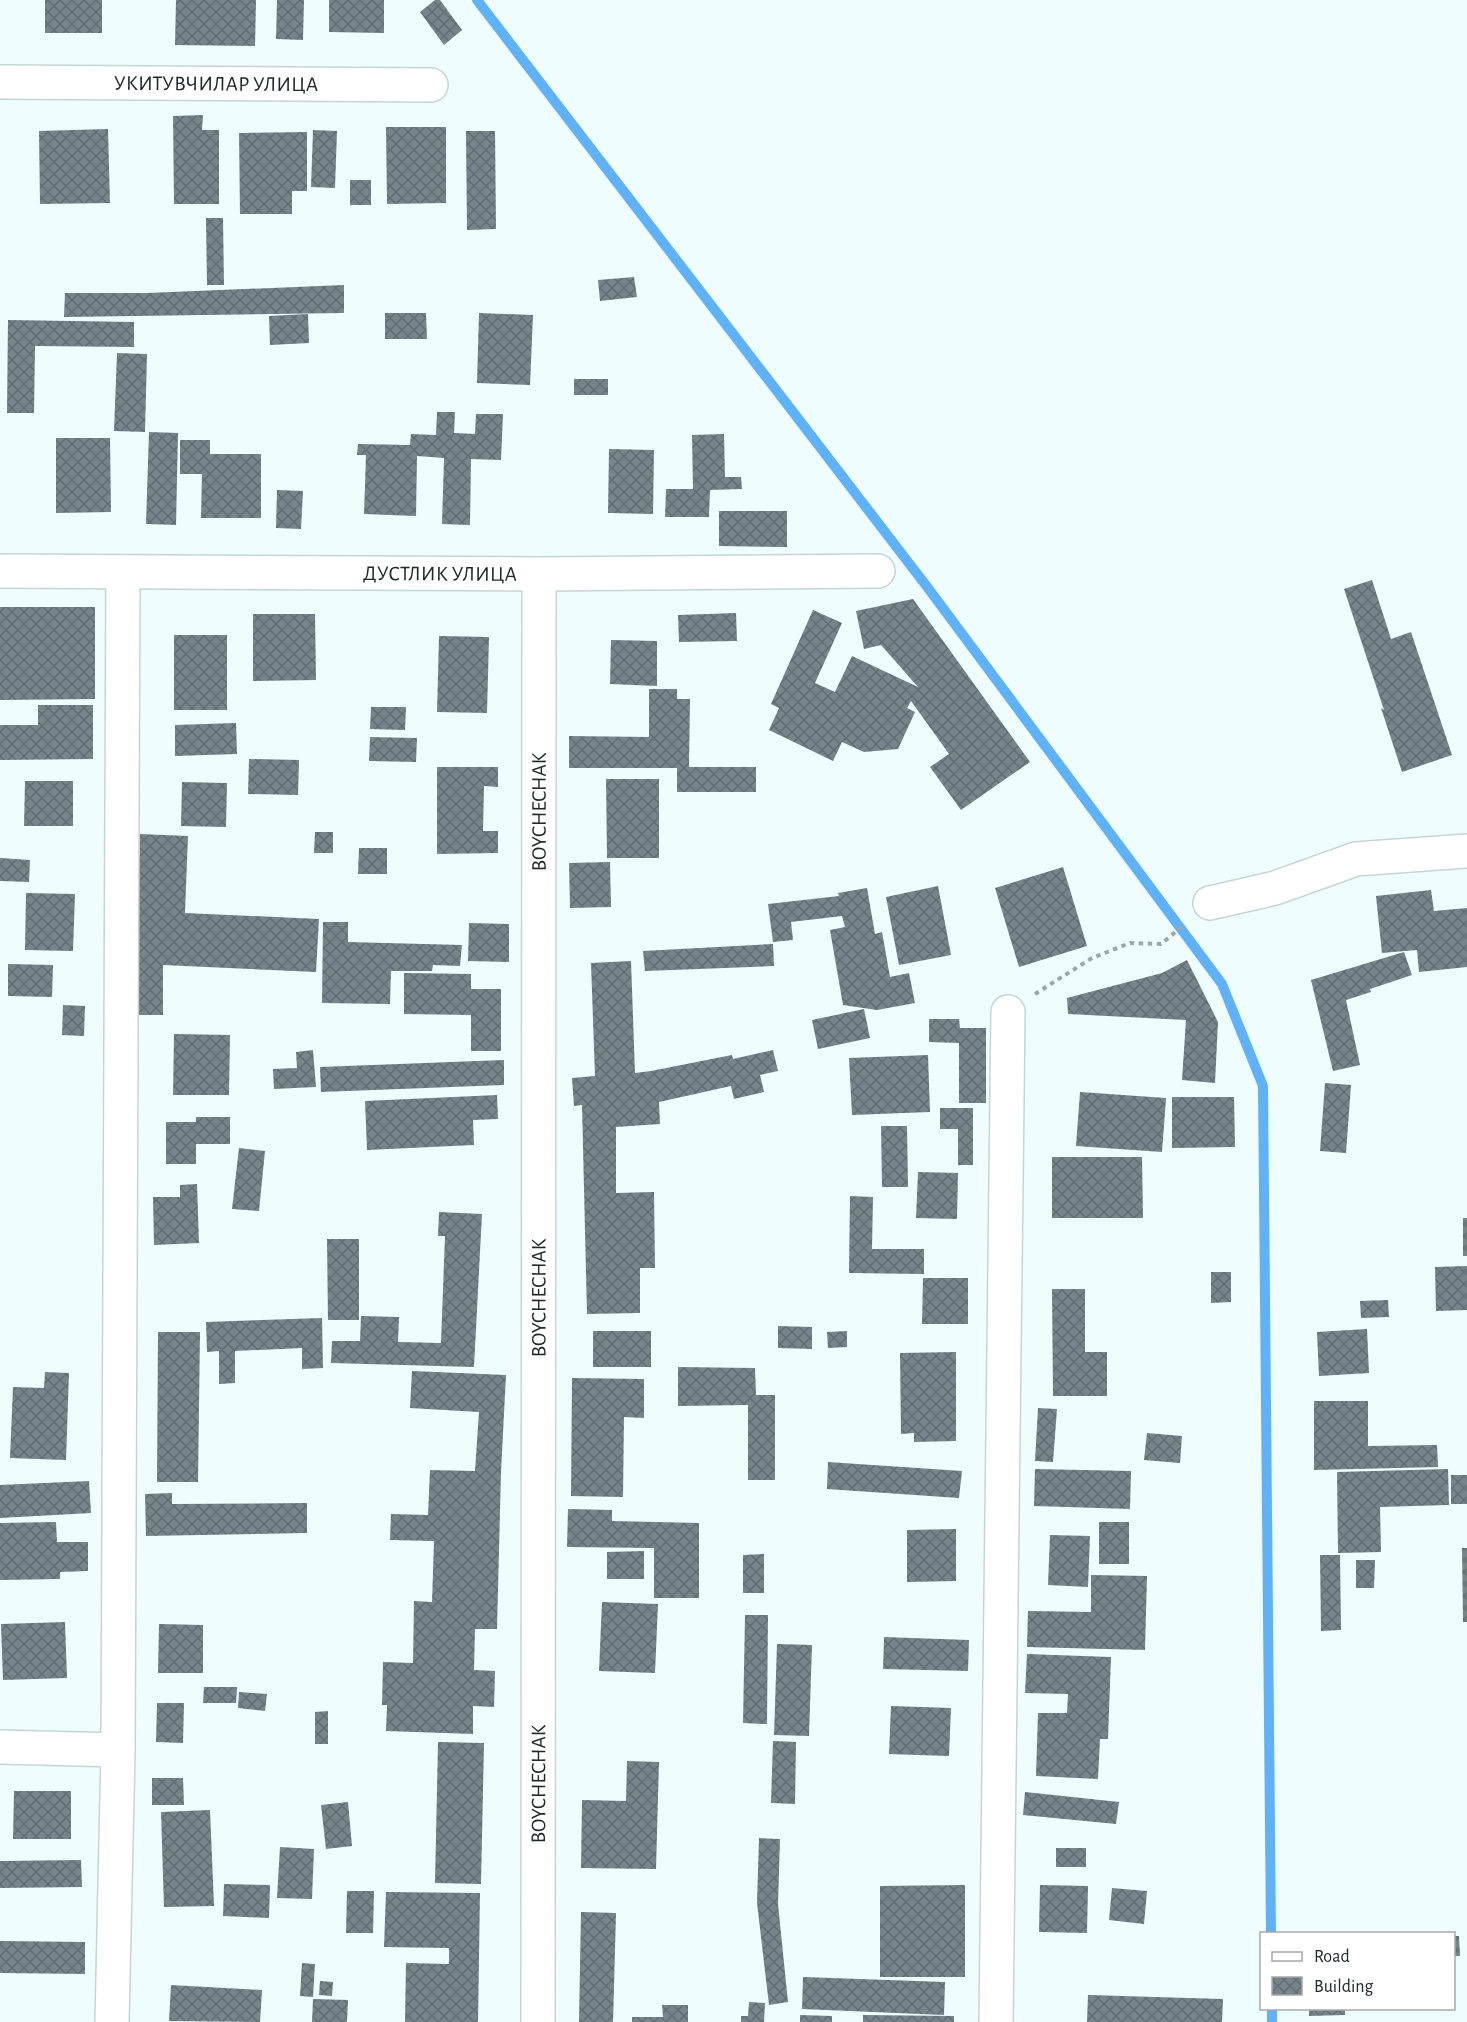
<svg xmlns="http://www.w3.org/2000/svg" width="1467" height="2022" font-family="'Alegreya Sans',sans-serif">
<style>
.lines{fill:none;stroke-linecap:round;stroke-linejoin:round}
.stream{stroke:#60b2f8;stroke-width:10}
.building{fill:url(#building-cross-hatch)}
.minor-casing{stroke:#c5d5d6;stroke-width:36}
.path{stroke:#9ea8a9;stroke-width:4;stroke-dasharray:4.5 4.5;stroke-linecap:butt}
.minor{stroke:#fff;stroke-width:33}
.labels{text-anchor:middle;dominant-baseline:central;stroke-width:4.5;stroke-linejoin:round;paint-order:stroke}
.street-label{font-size:21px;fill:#222828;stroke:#fff}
</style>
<defs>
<pattern id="building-cross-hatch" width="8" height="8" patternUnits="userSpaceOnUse" patternTransform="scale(1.5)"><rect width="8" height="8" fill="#77858a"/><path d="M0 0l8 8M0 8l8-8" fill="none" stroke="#616d71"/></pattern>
</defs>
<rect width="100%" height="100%" fill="#f0fdfe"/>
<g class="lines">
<g class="stream">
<polyline points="477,0 928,588 1222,984 1263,1086 1271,1934"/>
<polyline points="1272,2008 1272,2022"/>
</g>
</g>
<g class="building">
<rect x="45" y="0" width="57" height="33"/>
<polygon points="176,0 256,0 255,46 175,45"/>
<polygon points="277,0 304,0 303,40 276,39"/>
<polygon points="329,0 384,0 384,33 329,32"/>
<polygon points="435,0 440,0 462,30 444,45 420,12"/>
<polygon points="203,115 202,130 219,130 219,204 174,204 173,116"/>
<polygon points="386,127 446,127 446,203 387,204"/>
<polygon points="108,129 110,203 40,204 39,131"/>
<polygon points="313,130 337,131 335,188 311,187"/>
<polygon points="466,131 495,131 496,229 467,230"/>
<polygon points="307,132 307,191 292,191 292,214 240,214 239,133"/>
<rect x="350" y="180" width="21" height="25"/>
<polygon points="206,218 223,218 224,285 207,285"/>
<polygon points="634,277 637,297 600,301 598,280"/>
<polygon points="344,285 344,313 64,317 65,293 147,293"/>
<polygon points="385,313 426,313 427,339 385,339"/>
<polygon points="479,313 533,315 530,385 477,383"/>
<polygon points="308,314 309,343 270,345 269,316"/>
<polygon points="8,320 134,322 134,347 35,346 34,413 7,413"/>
<polygon points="117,353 147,354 145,432 114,431"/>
<rect x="574" y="379" width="34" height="16"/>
<polygon points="437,412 455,412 454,433 475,434 476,414 503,414 501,460 471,459 470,525 442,524 444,458 417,456 416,516 364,514 366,455 357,455 358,444 410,445 411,434 436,435"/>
<polygon points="149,432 178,433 176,525 146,524"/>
<polygon points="724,434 725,477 741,477 742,489 710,490 709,517 665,517 666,489 693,489 692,435"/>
<polygon points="56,438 110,438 111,512 56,513"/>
<polygon points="180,440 210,440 210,454 261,454 261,518 201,518 202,474 180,474"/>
<polygon points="609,449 654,450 653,514 608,513"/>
<polygon points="277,490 303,491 301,529 276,528"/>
<polygon points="719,511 787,511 787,547 719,546"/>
<polygon points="1372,580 1391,639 1411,632 1452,755 1402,772 1381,708 1384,710 1344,589"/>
<polygon points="913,599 1030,762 961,810 930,767 949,754 911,701 907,708 915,712 898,749 864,752 842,742 833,761 769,730 779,708 771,704 813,610 842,623 815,683 835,692 852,656 918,687 881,645 864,649 856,611"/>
<polygon points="0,607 95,607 95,699 0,700"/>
<polygon points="736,613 737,641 679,642 678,615"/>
<polygon points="253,614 315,614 316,680 253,681"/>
<rect x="174" y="635" width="53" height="75"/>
<polygon points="439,636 489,637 487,713 437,712"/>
<polygon points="611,640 657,641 657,686 610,684"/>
<polygon points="649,689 677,689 677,699 690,699 689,767 756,767 756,792 677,792 677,768 569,768 569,736 649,737"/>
<polygon points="38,705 93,705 93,759 0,760 0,725 38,725"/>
<polygon points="371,707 406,707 405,730 370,729"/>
<polygon points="236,723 237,754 175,756 175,725"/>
<polygon points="370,737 417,738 416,762 369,761"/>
<polygon points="249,759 299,760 298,795 248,794"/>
<polygon points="437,767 498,767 498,787 484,786 483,831 498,831 498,853 437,854"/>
<polygon points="606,779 659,779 659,858 607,858"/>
<polygon points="25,781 73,781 73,826 24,826"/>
<polygon points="182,782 227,783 226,827 181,826"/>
<polygon points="315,832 333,832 333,853 314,853"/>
<polygon points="140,834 188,836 185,913 319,919 316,972 163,965 163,1015 133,1015"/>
<polygon points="359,848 387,848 387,874 358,874"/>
<polygon points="0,858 30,860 29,882 0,881"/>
<polygon points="610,862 611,907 570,908 569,863"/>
<polygon points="1063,867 1087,946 1019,967 995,888"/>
<polygon points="938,886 951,955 899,965 886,897"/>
<polygon points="867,888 875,934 882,932 890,977 909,973 915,1003 877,1010 843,1005 830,930 845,927 842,916 791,922 793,940 773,942 768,904 839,896 838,893"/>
<polygon points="1431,890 1434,911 1467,908 1467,967 1419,972 1417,950 1382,953 1376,896"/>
<polygon points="26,893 75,894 73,951 25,950"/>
<polygon points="323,922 348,922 348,942 462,945 460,966 433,965 432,971 391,971 390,1004 322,1003"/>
<polygon points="469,923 509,924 509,962 468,961"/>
<polygon points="773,944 774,966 645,971 643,951"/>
<polygon points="1404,952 1412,975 1370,989 1371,992 1346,1000 1360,1065 1333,1071 1311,980"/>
<polygon points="1187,960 1218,1022 1215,1083 1182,1080 1186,1020 1068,1014 1067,998 1162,973"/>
<polygon points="631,961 635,1073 651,1071 732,1055 733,1059 773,1050 778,1071 760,1075 764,1092 734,1099 731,1086 659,1102 660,1124 616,1127 616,1193 654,1192 655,1268 640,1268 640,1313 587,1314 582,1105 574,1106 572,1078 595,1076 591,963"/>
<polygon points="8,964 53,965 52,997 8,996"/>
<polygon points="404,973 471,974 471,989 501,989 501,1051 471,1051 471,1015 404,1014"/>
<polygon points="63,1005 85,1006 84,1036 62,1035"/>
<polygon points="864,1009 870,1038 818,1049 812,1020"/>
<polygon points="929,1019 959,1019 960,1028 986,1028 986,1103 959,1103 959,1043 929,1042"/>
<polygon points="174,1034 230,1035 229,1095 173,1095"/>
<polygon points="313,1050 316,1087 274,1089 273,1069 297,1068 296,1052"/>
<polygon points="928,1055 930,1112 852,1115 849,1058"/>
<polygon points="504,1060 504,1085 321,1092 320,1067"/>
<polygon points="1325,1083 1351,1085 1346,1153 1320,1151"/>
<polygon points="1080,1092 1166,1098 1162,1152 1076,1146"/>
<polygon points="497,1095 498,1119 473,1120 474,1145 367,1150 365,1101"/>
<polygon points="1172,1097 1234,1097 1235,1147 1172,1148"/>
<polygon points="940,1108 973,1108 973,1165 958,1165 958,1129 940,1129"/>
<polygon points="196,1117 230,1117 230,1144 196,1144 196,1164 166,1164 166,1122 196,1122"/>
<polygon points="881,1126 907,1126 908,1187 882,1187"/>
<polygon points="239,1148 265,1151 259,1211 232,1209"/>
<polygon points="1052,1157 1142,1157 1143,1218 1052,1218"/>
<polygon points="918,1172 958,1173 957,1219 916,1218"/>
<polygon points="197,1184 199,1243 154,1245 153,1197 180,1197 180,1185"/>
<polygon points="850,1196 873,1197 872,1249 924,1249 924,1274 849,1273"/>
<polygon points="439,1212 482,1214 474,1367 331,1363 332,1341 360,1341 361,1316 399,1317 398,1342 441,1343 445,1236 438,1236"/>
<rect x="1463" y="1218" width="4" height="38"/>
<polygon points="327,1239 359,1239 359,1320 328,1320"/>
<polygon points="1467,1266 1467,1310 1436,1311 1435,1267"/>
<polygon points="1211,1272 1231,1272 1231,1302 1211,1303"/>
<polygon points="923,1278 968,1278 968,1324 922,1324"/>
<polygon points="1052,1289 1085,1289 1085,1352 1107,1352 1107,1396 1053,1396"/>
<polygon points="1388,1300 1389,1317 1361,1318 1360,1301"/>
<polygon points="322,1318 323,1368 302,1369 302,1348 235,1351 235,1383 219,1384 219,1351 207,1352 206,1322"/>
<polygon points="778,1326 812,1327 812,1349 778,1348"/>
<polygon points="1367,1329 1369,1373 1319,1376 1317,1332"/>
<rect x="593" y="1331" width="58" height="36"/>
<polygon points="847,1331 847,1347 828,1348 827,1332"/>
<polygon points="158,1332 200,1332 198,1482 157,1482"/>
<polygon points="956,1352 956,1441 914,1442 914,1433 901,1434 900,1353"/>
<polygon points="678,1367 755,1368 756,1395 775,1395 775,1480 748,1480 748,1405 678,1406"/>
<polygon points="412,1371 506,1375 501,1472 497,1629 475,1629 474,1670 495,1671 494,1707 473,1706 473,1734 386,1731 387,1705 382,1705 383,1662 413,1663 414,1601 432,1602 434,1541 390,1540 391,1514 428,1515 430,1470 475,1471 479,1412 410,1408"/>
<polygon points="45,1372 69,1373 66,1460 10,1458 13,1387 44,1388"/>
<polygon points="572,1378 644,1379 644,1418 624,1417 623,1497 571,1496"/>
<polygon points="1314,1401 1368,1401 1368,1446 1437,1445 1438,1467 1314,1470"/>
<polygon points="1038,1408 1057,1409 1053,1462 1035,1461"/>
<polygon points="1147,1433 1182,1436 1180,1463 1144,1460"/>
<polygon points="828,1462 962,1471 959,1498 827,1489"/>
<polygon points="1035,1469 1131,1471 1130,1509 1034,1506"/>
<polygon points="1448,1469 1449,1505 1380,1507 1381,1552 1338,1553 1337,1472"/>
<rect x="1451" y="1475" width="16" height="29"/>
<polygon points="89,1481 91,1513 0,1518 0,1485"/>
<polygon points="172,1493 172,1504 307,1503 307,1533 146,1536 145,1494"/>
<polygon points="568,1509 612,1510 612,1521 699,1523 699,1598 654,1598 654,1548 567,1547"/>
<polygon points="56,1522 57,1542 88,1542 88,1571 60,1572 60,1579 0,1580 0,1523"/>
<rect x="1099" y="1522" width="30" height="42"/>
<polygon points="956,1529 956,1581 907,1582 907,1530"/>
<polygon points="1050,1535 1090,1536 1088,1587 1048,1585"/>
<polygon points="1462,1548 1467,1548 1467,1622 1463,1622"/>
<polygon points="644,1551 644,1579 607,1579 607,1552"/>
<polygon points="764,1554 764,1593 743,1593 743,1555"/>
<polygon points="1320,1555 1340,1555 1341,1630 1321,1631"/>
<polygon points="1356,1560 1375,1560 1374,1588 1356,1588"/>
<polygon points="1091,1575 1147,1576 1145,1650 1027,1647 1028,1611 1091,1612"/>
<polygon points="602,1602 658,1604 655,1673 599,1671"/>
<polygon points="745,1615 768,1615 767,1724 743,1723"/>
<polygon points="65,1622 67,1678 3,1680 1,1624"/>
<polygon points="159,1624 203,1625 203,1673 158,1673"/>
<polygon points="884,1637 969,1640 968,1671 883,1669"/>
<polygon points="777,1644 812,1645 809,1736 774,1735"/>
<polygon points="1027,1654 1111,1657 1108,1739 1100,1739 1098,1779 1036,1776 1038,1713 1067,1713 1068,1694 1025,1693"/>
<polygon points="204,1687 237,1687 236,1703 203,1703"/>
<polygon points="239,1692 267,1694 265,1711 238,1708"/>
<polygon points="157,1703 184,1703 183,1743 156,1742"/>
<polygon points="891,1706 951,1708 949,1756 889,1754"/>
<polygon points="328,1711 328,1744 315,1744 315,1712"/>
<polygon points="773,1741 796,1742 795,1804 771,1803"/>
<polygon points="438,1742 484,1743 481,1884 435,1883"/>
<polygon points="627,1761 659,1762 656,1869 581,1868 582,1800 626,1801"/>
<polygon points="152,1778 183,1778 184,1805 152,1805"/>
<polygon points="14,1791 71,1791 71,1839 13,1839"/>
<polygon points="1025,1792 1119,1802 1116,1824 1023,1815"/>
<polygon points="348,1802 352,1846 326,1849 321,1805"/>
<polygon points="210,1810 214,1906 164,1907 161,1812"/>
<polygon points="759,1838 780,1839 778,1904 788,2002 769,2005 757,1903"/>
<polygon points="280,1847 314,1849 312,1899 277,1898"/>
<rect x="1056" y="1848" width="30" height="19"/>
<polygon points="81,1860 82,1887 0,1888 0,1861"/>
<polygon points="224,1884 270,1885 269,1918 223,1916"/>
<polygon points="965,1885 965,1977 880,1977 880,1886"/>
<polygon points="1040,1885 1088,1886 1087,1933 1039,1932"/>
<polygon points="1112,1888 1147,1891 1144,1924 1109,1920"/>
<polygon points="347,1891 374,1891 373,1933 346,1933"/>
<polygon points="386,1892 480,1893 478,2022 405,2022 406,1963 449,1964 449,1948 384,1947"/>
<polygon points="581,1912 616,1913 613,2022 579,2022"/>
<polygon points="1454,1936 1459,1936 1460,1956 1454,1956"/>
<polygon points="0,1941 85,1942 85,1974 0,1973"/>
<polygon points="302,1963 315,1964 313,1997 300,1996"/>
<polygon points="803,1977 945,1982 944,2015 802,2009"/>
<polygon points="320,1981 333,1982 332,1996 319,1995"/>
<polygon points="171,1985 262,1990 260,2022 169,2021"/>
<polygon points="1088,1995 1223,1999 1222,2022 1087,2022"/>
<polygon points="313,1999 348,2000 347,2022 312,2022"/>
<polygon points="749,2002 765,2003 764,2022 741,2022 741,2016 748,2016"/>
<polygon points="662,2005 688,2005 688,2022 632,2022 632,2017 663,2017"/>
<polygon points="1309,2008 1345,2008 1345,2015 1309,2016"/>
<polygon points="800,2015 832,2016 832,2022 800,2022"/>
<polygon points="863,2015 954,2016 954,2022 863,2022"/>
</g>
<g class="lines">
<defs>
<g id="minor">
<path id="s1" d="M0,82L431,85"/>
<path id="s2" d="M0,571L539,574L878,571"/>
<polyline points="1210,903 1275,888 1356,859 1467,851"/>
<polyline points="0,1747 118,1750"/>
<polyline points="112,2022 118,1750 123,572"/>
<path id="s3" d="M538,2022L539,574"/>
<polyline points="996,2022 1008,1012"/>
</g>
</defs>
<use href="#minor" class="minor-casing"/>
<polyline class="path" points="1035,994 1092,958 1130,943 1161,944 1184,925"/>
<use href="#minor" class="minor"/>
</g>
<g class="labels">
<g class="street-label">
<text stroke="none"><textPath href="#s1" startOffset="216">УКИТУВЧИЛАР УЛИЦА</textPath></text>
<text stroke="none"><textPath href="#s2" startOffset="440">ДУСТЛИК УЛИЦА</textPath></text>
<text stroke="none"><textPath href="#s3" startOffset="1210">BOYCHECHAK</textPath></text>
<text stroke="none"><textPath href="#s3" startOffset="724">BOYCHECHAK</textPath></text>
<text stroke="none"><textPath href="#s3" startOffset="238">BOYCHECHAK</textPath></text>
</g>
</g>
<rect x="1260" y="1932" width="195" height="78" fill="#ffffff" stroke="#a7a9a9" stroke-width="1.5"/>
<rect x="1272" y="1952" width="30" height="9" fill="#ffffff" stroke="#a7a9a9" stroke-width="1.5"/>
<text x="1314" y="1962" font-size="18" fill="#222828">Road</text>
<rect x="1272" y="1977" width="30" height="18" fill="url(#building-cross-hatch)" stroke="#a7a9a9" stroke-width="1.5"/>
<text x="1314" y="1992" font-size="18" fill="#222828">Building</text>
</svg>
